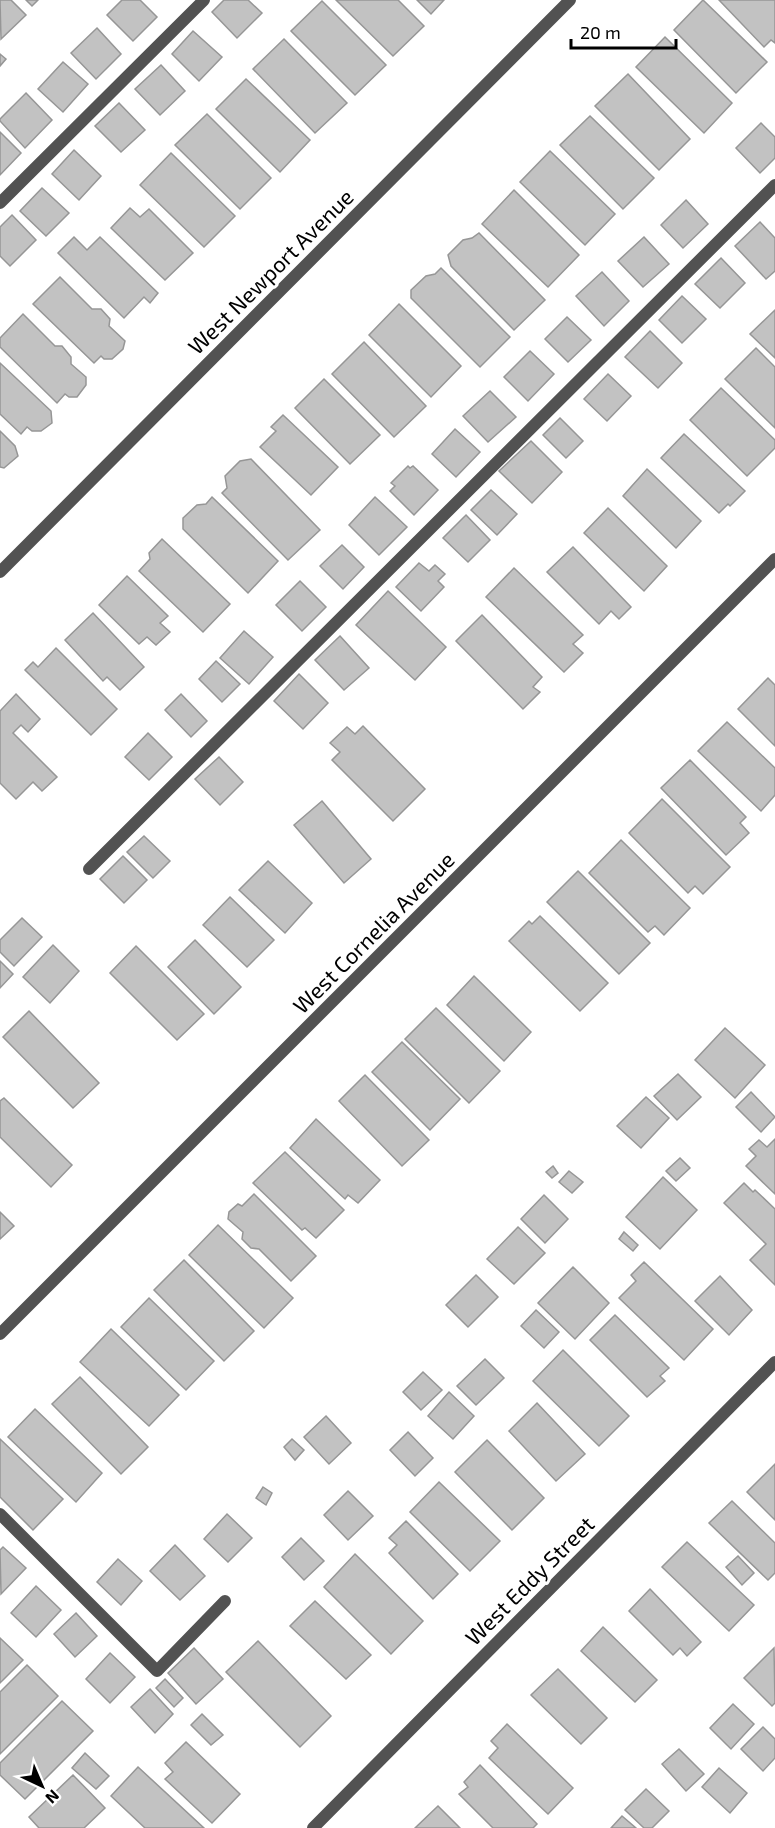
<svg xmlns="http://www.w3.org/2000/svg" width="775" height="1828" font-family="'Exo 2',sans-serif">
<style>
.building{fill:#c2c2c2;stroke:#969696;stroke-width:1.5}
.lines{fill:none;stroke-linecap:round;stroke-linejoin:round}
.lane{stroke:#525252;stroke-width:12}
.street{stroke:#525252;stroke-width:12}
.labels{text-anchor:middle;dominant-baseline:central;stroke-width:6;stroke-linejoin:round;paint-order:stroke}
.street-label{font-size:22px;fill:#000;stroke:#fff}
</style>
<rect width="100%" height="100%" fill="#fff"/>
<g class="building">
<polygon points="0,0 11,0 26,15 1,39"/>
<polygon points="26,0 38,0 32,6"/>
<polygon points="122,0 140,0 157,17 133,41 107,15"/>
<polygon points="224,0 248,0 262,13 237,38 212,12"/>
<polygon points="336,0 398,0 424,26 393,56"/>
<polygon points="417,0 444,0 431,14"/>
<polygon points="703,0 767,62 736,93 674,30"/>
<polygon points="719,0 775,0 775,43 771,40 764,47"/>
<polygon points="322,1 386,65 355,95 291,31"/>
<polygon points="97,28 121,54 96,79 71,53"/>
<polygon points="193,31 222,57 199,81 172,54"/>
<polygon points="665,37 732,103 704,133 636,67"/>
<polygon points="284,39 347,103 315,133 253,69"/>
<polygon points="0,54 6,59 0,66"/>
<polygon points="63,62 88,84 63,112 38,89"/>
<polygon points="161,65 185,91 160,115 135,89"/>
<polygon points="628,74 690,139 659,170 595,106"/>
<polygon points="246,79 310,140 280,172 216,109"/>
<polygon points="26,93 52,120 25,148 0,121 0,119"/>
<polygon points="119,103 145,130 121,152 95,126"/>
<polygon points="207,114 271,178 240,209 175,145"/>
<polygon points="590,116 654,178 623,209 560,145"/>
<polygon points="761,123 775,137 775,158 760,173 736,148"/>
<polygon points="0,132 21,153 0,175"/>
<polygon points="74,150 101,176 79,200 52,174"/>
<polygon points="550,151 615,214 585,245 520,182"/>
<polygon points="171,153 235,216 204,247 140,185"/>
<polygon points="42,188 69,213 46,236 20,211"/>
<polygon points="514,190 579,255 548,287 482,224"/>
<polygon points="686,200 708,224 683,248 661,225"/>
<polygon points="130,208 140,217 149,209 193,253 165,280 111,228"/>
<polygon points="12,215 36,240 10,266 0,256 0,227"/>
<polygon points="760,222 775,238 775,271 766,279 735,246"/>
<polygon points="479,233 545,300 514,330 451,266 448,255 463,240 472,238"/>
<polygon points="74,237 87,250 100,237 158,293 150,303 144,297 124,318 58,253"/>
<polygon points="644,237 669,264 643,287 618,261"/>
<polygon points="721,258 745,283 720,308 695,284"/>
<polygon points="441,268 510,337 480,367 411,298 411,290 426,276 435,274"/>
<polygon points="602,272 629,301 604,326 576,296"/>
<polygon points="60,277 92,309 101,309 110,319 109,326 125,341 123,349 112,359 104,359 101,356 94,363 33,304"/>
<polygon points="682,296 706,319 682,343 659,320"/>
<polygon points="399,304 461,366 431,397 369,335"/>
<polygon points="775,310 775,358 750,334"/>
<polygon points="23,314 55,346 62,346 71,357 71,364 86,377 86,385 77,397 69,397 65,394 57,403 0,347 0,338"/>
<polygon points="567,317 591,340 568,362 545,339"/>
<polygon points="650,331 682,363 658,388 625,357"/>
<polygon points="364,342 426,406 394,437 332,374"/>
<polygon points="756,348 775,367 775,428 725,379"/>
<polygon points="530,351 554,374 528,401 504,377"/>
<polygon points="0,363 51,411 52,423 41,431 32,431 27,427 21,434 0,414"/>
<polygon points="608,374 631,396 607,421 584,399"/>
<polygon points="324,379 380,435 350,464 295,408"/>
<polygon points="721,388 775,440 775,448 747,476 690,420"/>
<polygon points="490,391 516,417 488,442 463,416"/>
<polygon points="283,415 338,467 311,495 260,447 276,431 271,427"/>
<polygon points="560,418 583,441 566,458 543,435"/>
<polygon points="455,429 480,452 456,477 432,454"/>
<polygon points="0,431 15,446 18,456 4,468 0,467"/>
<polygon points="684,434 745,491 730,506 728,504 719,513 661,458"/>
<polygon points="531,441 562,472 532,503 499,471"/>
<polygon points="251,459 320,530 288,560 222,493 227,488 225,476 240,461"/>
<polygon points="408,466 410,468 413,466 438,490 414,515 390,491 395,486 391,483"/>
<polygon points="647,469 701,521 676,548 623,496"/>
<polygon points="491,490 517,514 497,535 471,510"/>
<polygon points="212,497 278,561 248,593 183,529 183,518 197,505 206,504"/>
<polygon points="375,497 407,527 379,555 349,525"/>
<polygon points="608,508 667,566 644,591 584,533"/>
<polygon points="466,515 490,540 468,562 443,538"/>
<polygon points="162,539 230,604 203,632 139,571 150,559 149,553"/>
<polygon points="342,545 364,567 343,589 320,566"/>
<polygon points="573,547 631,607 619,619 611,611 599,624 547,572"/>
<polygon points="419,563 429,571 435,565 445,574 438,581 444,587 421,611 396,587"/>
<polygon points="514,568 583,635 573,644 583,653 564,672 486,597"/>
<polygon points="127,576 168,616 160,623 170,632 156,645 147,637 139,644 99,605"/>
<polygon points="300,581 326,607 302,631 276,605"/>
<polygon points="388,591 446,647 415,680 356,625"/>
<polygon points="93,613 144,667 120,690 107,677 103,681 65,640"/>
<polygon points="482,615 542,677 533,687 540,692 523,709 456,641"/>
<polygon points="244,631 273,657 249,684 220,658"/>
<polygon points="340,636 369,668 344,690 315,660"/>
<polygon points="56,648 117,709 91,735 25,670 33,662 38,667"/>
<polygon points="216,661 240,684 222,702 199,679"/>
<polygon points="299,674 328,703 303,729 274,701"/>
<polygon points="768,678 775,685 775,746 738,709"/>
<polygon points="16,694 40,719 28,732 21,725 13,733 57,777 42,791 33,782 16,799 0,783 0,711"/>
<polygon points="181,694 207,721 191,737 165,710"/>
<polygon points="727,722 775,768 775,795 761,811 698,751"/>
<polygon points="363,726 425,789 393,821 332,760 340,752 330,743 347,727 355,734"/>
<polygon points="148,733 172,757 149,780 125,757"/>
<polygon points="219,757 243,782 220,805 195,779"/>
<polygon points="690,760 746,817 740,823 749,833 726,855 661,788"/>
<polygon points="662,799 730,867 703,894 695,886 688,893 629,833"/>
<polygon points="322,801 371,859 344,883 294,825"/>
<polygon points="144,836 170,861 153,878 127,852"/>
<polygon points="621,840 690,908 664,935 655,926 648,932 589,873"/>
<polygon points="123,856 147,880 124,903 100,879"/>
<polygon points="268,861 312,903 285,933 239,890"/>
<polygon points="578,871 650,943 619,974 547,902"/>
<polygon points="230,897 274,940 247,967 203,925"/>
<polygon points="540,916 608,983 580,1011 509,941 529,921 532,924"/>
<polygon points="22,918 42,937 14,966 0,952 0,940"/>
<polygon points="195,940 241,987 214,1014 168,967"/>
<polygon points="53,945 79,971 50,1003 23,977"/>
<polygon points="136,946 204,1014 177,1040 110,973"/>
<polygon points="0,961 13,974 0,988"/>
<polygon points="474,976 531,1032 504,1061 447,1005"/>
<polygon points="436,1008 500,1071 469,1103 405,1039"/>
<polygon points="29,1011 99,1083 73,1108 3,1037"/>
<polygon points="725,1028 765,1065 735,1098 695,1060"/>
<polygon points="402,1042 460,1099 430,1130 372,1072"/>
<polygon points="678,1074 701,1097 677,1120 654,1096"/>
<polygon points="365,1075 429,1140 402,1166 339,1101"/>
<polygon points="751,1092 775,1117 761,1132 736,1107"/>
<polygon points="646,1097 669,1118 641,1148 617,1126"/>
<polygon points="4,1098 72,1165 51,1187 0,1137 0,1101"/>
<polygon points="316,1119 380,1180 358,1203 348,1195 345,1199 290,1148"/>
<polygon points="775,1139 775,1194 746,1166 756,1156 749,1149 759,1140 767,1147"/>
<polygon points="285,1152 344,1210 316,1238 305,1228 302,1230 253,1183"/>
<polygon points="680,1158 690,1168 676,1181 666,1171"/>
<polygon points="553,1166 558,1173 552,1178 546,1172"/>
<polygon points="569,1171 583,1182 572,1193 559,1182"/>
<polygon points="663,1177 697,1210 660,1249 626,1217"/>
<polygon points="744,1183 753,1192 755,1190 775,1209 775,1285 750,1260 766,1244 724,1203"/>
<polygon points="254,1194 316,1256 291,1281 259,1249 251,1248 242,1239 243,1232 228,1219 229,1212 238,1204 242,1206"/>
<polygon points="544,1195 568,1219 545,1243 521,1219"/>
<polygon points="0,1212 14,1226 0,1239"/>
<polygon points="218,1225 293,1298 264,1328 189,1255"/>
<polygon points="518,1227 545,1253 514,1284 487,1259"/>
<polygon points="624,1232 638,1245 633,1251 619,1239"/>
<polygon points="184,1260 254,1331 224,1361 154,1290"/>
<polygon points="644,1262 713,1329 684,1360 619,1298 636,1281 631,1275"/>
<polygon points="573,1267 609,1303 575,1339 538,1303"/>
<polygon points="476,1275 498,1297 468,1327 446,1305"/>
<polygon points="720,1276 752,1310 729,1335 695,1301"/>
<polygon points="149,1298 214,1361 186,1390 121,1327"/>
<polygon points="536,1310 559,1332 544,1348 521,1326"/>
<polygon points="615,1315 669,1368 660,1376 665,1381 647,1397 590,1340"/>
<polygon points="111,1329 179,1395 149,1426 80,1362"/>
<polygon points="563,1350 629,1416 599,1446 533,1381"/>
<polygon points="485,1359 504,1378 476,1405 457,1386"/>
<polygon points="423,1372 442,1390 421,1410 403,1392"/>
<polygon points="80,1377 148,1447 121,1474 52,1404"/>
<polygon points="449,1392 474,1416 453,1439 428,1416"/>
<polygon points="537,1403 585,1454 556,1481 509,1431"/>
<polygon points="35,1409 102,1473 76,1502 8,1437"/>
<polygon points="326,1416 351,1443 329,1464 304,1437"/>
<polygon points="408,1432 433,1458 415,1476 390,1450"/>
<polygon points="0,1439 63,1499 33,1530 0,1497"/>
<polygon points="292,1439 304,1450 295,1460 284,1447"/>
<polygon points="487,1440 544,1498 512,1530 455,1472"/>
<polygon points="775,1464 775,1520 747,1492"/>
<polygon points="439,1482 500,1541 470,1571 410,1512"/>
<polygon points="263,1487 272,1493 266,1505 256,1498"/>
<polygon points="348,1491 373,1516 348,1540 324,1515"/>
<polygon points="732,1501 775,1543 775,1573 768,1580 709,1523"/>
<polygon points="227,1514 252,1538 228,1562 204,1539"/>
<polygon points="406,1521 458,1574 433,1599 389,1553 397,1545 389,1538"/>
<polygon points="301,1538 324,1561 304,1580 282,1557"/>
<polygon points="687,1542 754,1605 729,1631 662,1567"/>
<polygon points="175,1545 205,1576 180,1600 150,1571"/>
<polygon points="3,1547 26,1568 1,1594 0,1550"/>
<polygon points="355,1554 423,1621 391,1654 324,1587"/>
<polygon points="738,1556 754,1573 742,1585 726,1567"/>
<polygon points="118,1559 142,1581 121,1605 97,1582"/>
<polygon points="36,1586 61,1610 36,1637 11,1613"/>
<polygon points="650,1589 701,1642 687,1656 680,1648 673,1655 629,1611"/>
<polygon points="315,1601 371,1655 346,1679 290,1626"/>
<polygon points="76,1613 97,1636 75,1657 54,1634"/>
<polygon points="603,1627 657,1680 635,1702 581,1651"/>
<polygon points="0,1638 23,1660 0,1683"/>
<polygon points="258,1641 331,1716 300,1747 226,1672"/>
<polygon points="194,1648 223,1679 196,1704 168,1673"/>
<polygon points="774,1648 775,1703 772,1706 744,1678"/>
<polygon points="110,1653 135,1677 110,1703 86,1679"/>
<polygon points="27,1665 58,1696 0,1754 0,1692"/>
<polygon points="558,1669 607,1718 581,1744 531,1695"/>
<polygon points="165,1679 183,1698 174,1707 156,1688"/>
<polygon points="150,1689 173,1714 155,1733 131,1707"/>
<polygon points="62,1701 93,1731 25,1799 0,1775 0,1763"/>
<polygon points="733,1704 754,1724 731,1749 710,1728"/>
<polygon points="202,1714 223,1735 211,1745 191,1725"/>
<polygon points="507,1724 573,1788 548,1814 489,1758 498,1748 491,1741"/>
<polygon points="763,1727 775,1739 775,1758 763,1771 741,1749"/>
<polygon points="186,1742 240,1794 212,1823 165,1779 173,1772 165,1763"/>
<polygon points="679,1749 704,1774 686,1791 662,1764"/>
<polygon points="85,1753 109,1776 96,1789 72,1768"/>
<polygon points="480,1765 537,1824 533,1828 493,1828 459,1794 468,1787 464,1782"/>
<polygon points="138,1767 204,1828 145,1828 111,1796"/>
<polygon points="719,1768 747,1793 730,1813 702,1787"/>
<polygon points="73,1775 105,1808 84,1828 39,1828 29,1817"/>
<polygon points="646,1789 669,1811 652,1828 644,1828 625,1810"/>
<polygon points="438,1806 460,1828 415,1828"/>
<polygon points="622,1816 636,1828 611,1828"/>
</g>
<g class="lines">
<g class="lane">
<polyline points="0,203 204,0"/>
<polyline points="89,869 775,185"/>
<polyline points="0,1514 157,1671 225,1601"/>
</g>
<g class="street">
<polyline points="0,572 570,0"/>
<polyline points="0,1334 775,559"/>
<polyline points="313,1828 775,1362"/>
</g>
</g>
<g class="labels">
<g class="street-label">
<text transform="translate(270 271) rotate(-45)">West Newport Avenue</text>
<text transform="translate(373 932) rotate(-45)">West Cornelia Avenue</text>
<text transform="translate(529 1580) rotate(-45)">West Eddy Street</text>
</g>
</g>
<g transform="translate(42 1786) rotate(136)" stroke="#ffffff" stroke-width="4.5" paint-order="stroke">
<path d="M0-4.5L10 22L0 15L-10 22Z" fill="#000000"/>
<text y="-9" font-size="16" font-weight="bold" text-anchor="middle" fill="#000000">N</text>
</g>
<path d="M571 39v9h105v-9" fill="none" stroke="#000000" stroke-width="3"/>
<text x="580" y="39" font-size="18" fill="#000000" stroke="#ffffff" stroke-width="4.5" paint-order="stroke">20 m</text>
</svg>
